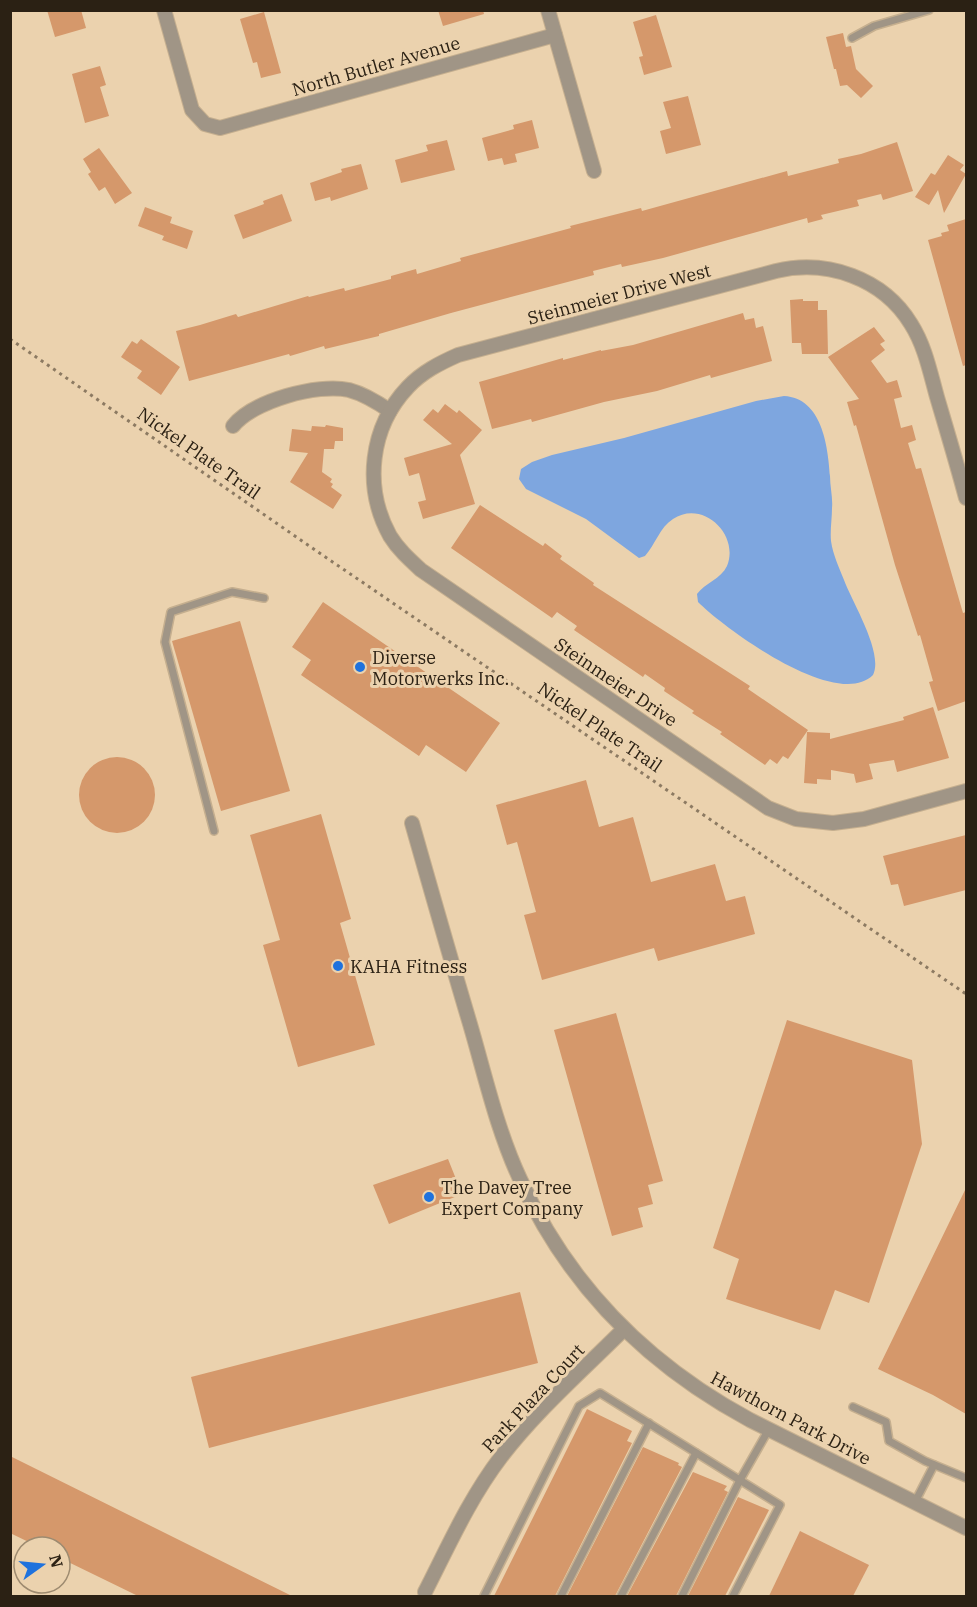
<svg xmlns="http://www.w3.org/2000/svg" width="977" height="1607" font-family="'IBM Plex Serif',serif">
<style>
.water{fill:#7ea6df}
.building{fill:#d5986b}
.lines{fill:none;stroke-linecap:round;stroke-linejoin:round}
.lane-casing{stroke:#c5af8f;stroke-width:10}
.street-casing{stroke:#c5af8f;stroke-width:16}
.path{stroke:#8c7a62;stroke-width:3;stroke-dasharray:3 4.5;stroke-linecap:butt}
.lane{stroke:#a09586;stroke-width:7}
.street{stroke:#a09586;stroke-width:14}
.poi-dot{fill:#1f72dd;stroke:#ebd2ae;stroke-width:2}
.labels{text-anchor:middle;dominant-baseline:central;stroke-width:6;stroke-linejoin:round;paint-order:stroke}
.street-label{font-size:18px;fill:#2b2114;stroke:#ebd2ae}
.poi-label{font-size:18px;fill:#2b2114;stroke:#ebd2ae;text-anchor:start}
</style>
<rect width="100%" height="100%" fill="#ebd2ae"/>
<path class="water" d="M784,396C822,398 828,446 830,476C830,487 833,498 832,508C832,519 830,530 831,541C833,555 839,567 844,580C852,602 884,653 873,675C837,711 725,629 698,602L697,594C705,583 721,579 727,566C740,534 702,499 673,519C660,527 655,545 645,556L639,558L586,519L526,489L519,479L521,469L532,462L552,455L624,438L756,401Z"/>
<g class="building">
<polygon points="47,10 81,10 86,28 55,37"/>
<polygon points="438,10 483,10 484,14 443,26"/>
<polygon points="264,12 281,73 261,78 257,62 253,63 240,19"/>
<polygon points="656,15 672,67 644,75 639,57 643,56 633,22"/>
<polygon points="843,33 846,47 851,46 856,69 873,86 861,98 847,85 840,86 836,69 834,69 826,37"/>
<polygon points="100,66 106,85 100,87 109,116 85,123 72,74"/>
<polygon points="688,96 701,145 666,154 660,131 671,128 663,102"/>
<polygon points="532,120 539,148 515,154 517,162 504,165 502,158 488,161 482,138 514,129 513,125"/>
<polygon points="447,140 455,170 401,183 395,160 428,151 426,145"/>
<polygon points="897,142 913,191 883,200 881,194 857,200 859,206 821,215 823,219 808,223 807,218 663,258 622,267 621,264 593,271 594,275 451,313 379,334 379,336 325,349 324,346 290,356 289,354 189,381 176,331 200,325 236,314 238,317 308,296 309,297 344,288 345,291 391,279 391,276 416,269 417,274 461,261 460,258 571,228 570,226 641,208 642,211 787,171 788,176 839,163 838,159 861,154"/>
<polygon points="99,148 132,193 115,204 105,187 99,191 88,174 91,172 83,159"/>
<polygon points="948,155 964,165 960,170 966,174 944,213 938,190 929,205 915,197 931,173 935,175"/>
<polygon points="361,164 368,189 331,201 330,197 315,201 310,183 342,172 341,169"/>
<polygon points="282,194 292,221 243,239 234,215 264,204 263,201"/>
<polygon points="145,207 172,217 170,223 193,231 187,249 162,240 164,236 138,226"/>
<polygon points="966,219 966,365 963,366 928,240 942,236 941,233 949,231 947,225"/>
<polygon points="803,299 803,301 818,301 818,310 827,310 828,354 802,354 801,343 792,343 790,300"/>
<polygon points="743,313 745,320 754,318 756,328 763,326 772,361 711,378 710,375 657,391 604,402 532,422 531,419 492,429 479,382 563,358 563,360 601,350 601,351 633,345"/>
<polygon points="874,327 885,341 880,344 885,350 871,361 887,383 897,380 902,397 894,399 901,428 912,425 916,440 908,443 916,469 921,468 963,613 966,612 966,701 938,711 929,682 933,681 920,635 918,636 895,565 856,425 854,426 847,402 859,399 828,357"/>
<polygon points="141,339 180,367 161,395 137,378 142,371 121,357 132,341 137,344"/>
<polygon points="445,404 457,413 459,410 482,430 460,455 475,504 423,519 418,502 426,500 419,473 409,476 404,458 452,444 423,420 433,409 438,413"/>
<polygon points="326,425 343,428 343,441 335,441 334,449 324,449 322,472 332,479 330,482 333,484 331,487 342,495 333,509 290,482 308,453 289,451 292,429 311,431 312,426 325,427"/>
<polygon points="480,505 543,546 545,543 562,556 560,559 594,583 593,585 750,686 748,689 808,730 788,759 783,756 777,764 770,759 765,765 720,734 722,732 692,713 694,711 664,691 665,688 645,674 643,677 574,630 577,626 557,612 552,618 451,548"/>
<polygon points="323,602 500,723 466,772 426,745 419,756 301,675 311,660 292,647"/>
<polygon points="240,621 290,791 221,811 172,641"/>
<polygon points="933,707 949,758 897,772 894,760 869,764 873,779 856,783 854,774 831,770 831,780 817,779 817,784 804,783 807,732 830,733 830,739 904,720 903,717"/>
<circle cx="117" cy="795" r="38"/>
<polygon points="586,780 599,827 633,817 651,882 715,864 726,901 745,896 755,934 658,961 654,948 542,980 524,915 536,912 517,842 507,845 496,805"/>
<polygon points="321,814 351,919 340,923 375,1045 298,1067 263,945 280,940 250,835"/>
<polygon points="966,835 966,890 904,906 898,884 891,885 883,856"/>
<polygon points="616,1013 663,1181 648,1185 653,1204 638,1208 643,1227 612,1236 554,1030"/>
<polygon points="787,1020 912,1060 922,1144 869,1303 835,1290 820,1330 726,1299 739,1259 713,1248"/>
<polygon points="448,1159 462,1194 389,1224 373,1185"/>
<polygon points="966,1188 966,1414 933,1395 878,1369"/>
<polygon points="520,1292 538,1363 209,1448 191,1377"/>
<polygon points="587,1409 632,1431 627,1441 632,1443 555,1596 494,1596"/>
<polygon points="643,1447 679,1463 678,1465 682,1467 615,1596 567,1596"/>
<polygon points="10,1456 292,1596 138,1596 60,1558 60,1547 39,1547 10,1533"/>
<polygon points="693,1472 727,1486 724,1490 728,1492 676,1596 627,1596"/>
<polygon points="738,1497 769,1510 725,1596 688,1596"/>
<polygon points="800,1531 869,1565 853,1596 769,1596"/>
</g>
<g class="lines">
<defs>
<g id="lane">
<polyline points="852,38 874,26 929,10"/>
<polyline points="214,831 165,642 171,612 232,592 264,598"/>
<polyline points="853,1407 886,1422 889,1441 925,1461 966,1478"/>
<polyline points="915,1502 934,1465"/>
<polyline points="484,1596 579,1406 600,1393 780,1505 733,1596"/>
<polyline points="561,1596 649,1423"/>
<polyline points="621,1596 696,1453"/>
<polyline points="682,1596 740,1480 769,1429"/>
</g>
<g id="street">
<polyline points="164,10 192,110 205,124 220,128 555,35"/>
<polyline points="548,10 594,171"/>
<path d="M233,426C253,401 317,383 349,390C364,394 377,402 390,411"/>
<path d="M966,498C957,464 947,431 937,397C930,372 925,346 911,324C883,278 827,259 776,271L458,355C440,363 422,372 408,387C370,427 363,487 390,536C398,549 409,559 421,570L768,808L796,819L833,823L864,819L966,791"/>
<path d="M412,823C431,890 450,957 470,1024C485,1075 497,1130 520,1179C568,1285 648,1365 750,1420L966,1528"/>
<path d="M425,1592C448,1547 469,1499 501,1457C536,1411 583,1370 624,1329"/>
</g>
</defs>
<use href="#lane" class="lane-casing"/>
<use href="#street" class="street-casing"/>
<polyline class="path" points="10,339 321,554 966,994"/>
<use href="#lane" class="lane"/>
<use href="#street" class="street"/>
</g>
<g class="poi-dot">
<circle cx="360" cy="667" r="6"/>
<circle cx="338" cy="966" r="6"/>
<circle cx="429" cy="1197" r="6"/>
</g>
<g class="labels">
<g class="street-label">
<text transform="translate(376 66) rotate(-16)">North Butler Avenue</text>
<text transform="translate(619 294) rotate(-15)">Steinmeier Drive West</text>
<text transform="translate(199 453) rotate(35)">Nickel Plate Trail</text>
<text transform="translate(616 682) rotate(34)">Steinmeier Drive</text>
<text transform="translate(600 727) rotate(34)">Nickel Plate Trail</text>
<text transform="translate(533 1398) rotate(-47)">Park Plaza Court</text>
<text transform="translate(791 1418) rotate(28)">Hawthorn Park Drive</text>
</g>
<g class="poi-label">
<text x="372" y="657">Diverse<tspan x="372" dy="21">Motorwerks Inc.</tspan></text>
<text x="350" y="966">KAHA Fitness</text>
<text x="441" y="1187">The Davey Tree<tspan x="441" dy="21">Expert Company</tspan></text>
</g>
</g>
<rect width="977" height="1607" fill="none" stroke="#2b2114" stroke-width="24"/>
<g transform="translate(42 1565) rotate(75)"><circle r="28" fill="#ebd2ae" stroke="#9e8b70" stroke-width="1.5"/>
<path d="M0-4.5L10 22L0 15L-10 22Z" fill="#1f72dd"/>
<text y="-9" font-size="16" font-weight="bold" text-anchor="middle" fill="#2b2114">N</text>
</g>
</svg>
